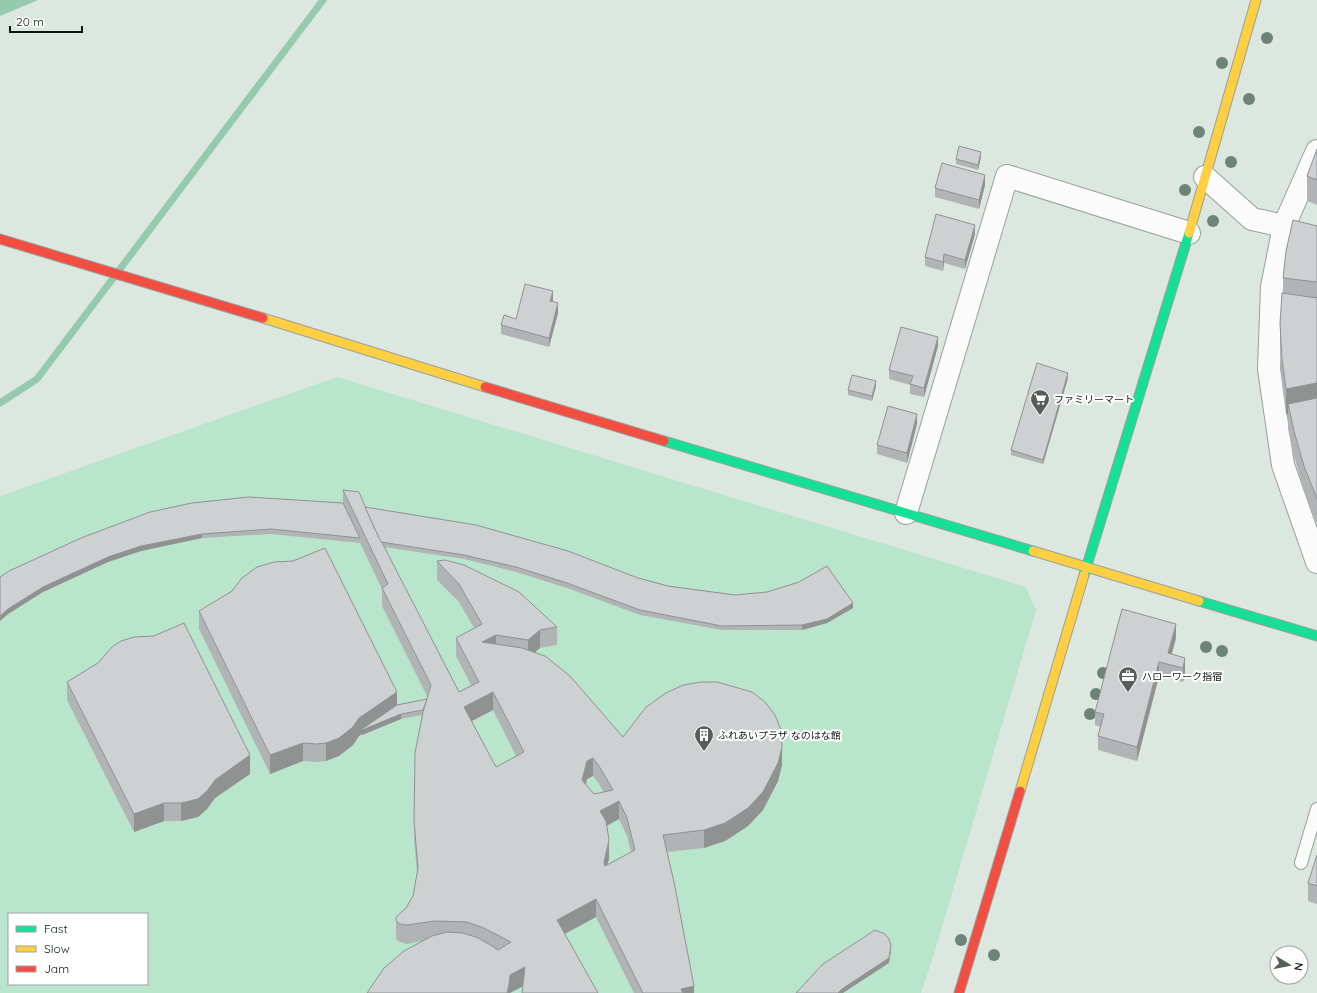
<svg xmlns="http://www.w3.org/2000/svg" width="1317" height="993" font-family="Quicksand,'Noto Sans JP',sans-serif">
<style>
.green{fill:#bae5cd;fill-rule:evenodd}
.water{fill:#96caae}
.lines{fill:none;stroke-linecap:round;stroke-linejoin:round}
.stream{stroke:#96caae;stroke-width:7}
.lane-casing{stroke:#98a09b;stroke-width:14}
.street-casing{stroke:#98a09b;stroke-width:24}
.fast-casing{stroke:#98a09b;stroke-width:11}
.slow-casing{stroke:#98a09b;stroke-width:11}
.jam-casing{stroke:#98a09b;stroke-width:11}
.lane{stroke:#fafbfa;stroke-width:12}
.street{stroke:#fafbfa;stroke-width:22}
.fast{stroke:#16e098;stroke-width:9}
.slow{stroke:#ffcf43;stroke-width:9}
.jam{stroke:#f24e42;stroke-width:9}
.tree{fill:#6d8378}
.wall{fill:#b1b4b4;fill-rule:evenodd}
.shaded-wall{fill:#909292}
.building{fill:#ced1d1;stroke:#909292;fill-rule:evenodd}
.labels{text-anchor:middle;dominant-baseline:central;stroke-width:4;stroke-linejoin:round;paint-order:stroke}
.poi-label{font-size:10px;fill:#0e1411;stroke:#fff;text-anchor:start}
</style>
<rect width="100%" height="100%" fill="#dce7e0"/>
<path class="green" d="M337,377L1026,587L1036,610L934,954L921,993H0V496ZM9,914H147V984H9Z"/>
<polygon class="water" points="0,0 38,0 0,16"/>
<g class="lines">
<polyline class="stream" points="0,403 37,379 323,0"/>
<defs>
<polyline id="lane" points="1301,863 1317,809"/>
<g id="street">
<polyline points="1317,151 1284,226 1272,287 1269,369 1283,465 1317,562"/>
<polyline points="1205,177 1252,219 1284,226"/>
<polyline points="906,513 1007,176 1189,233"/>
</g>
<g id="fast">
<polyline points="664,441 1033,551"/>
<polyline points="1084,575 1189,233"/>
<polyline points="1199,601 1317,636"/>
</g>
<g id="slow">
<polyline points="1189,233 1256,0"/>
<polyline points="263,318 485,387"/>
<polyline points="1033,551 1199,601"/>
<polyline points="1020,791 1084,575"/>
</g>
<g id="jam">
<polyline points="0,239 263,318"/>
<polyline points="485,387 664,441"/>
<polyline points="959,993 1020,791"/>
</g>
</defs>
<use href="#lane" class="lane-casing"/>
<use href="#street" class="street-casing"/>
<use href="#fast" class="fast-casing"/>
<use href="#slow" class="slow-casing"/>
<use href="#jam" class="jam-casing"/>
<use href="#lane" class="lane"/>
<use href="#street" class="street"/>
<use href="#fast" class="fast"/>
<use href="#slow" class="slow"/>
<use href="#jam" class="jam"/>
</g>
<g class="tree">
<circle cx="1267" cy="38" r="6"/>
<circle cx="1222" cy="63" r="6"/>
<circle cx="1249" cy="99" r="6"/>
<circle cx="1199" cy="132" r="6"/>
<circle cx="1231" cy="162" r="6"/>
<circle cx="1185" cy="190" r="6"/>
<circle cx="1213" cy="221" r="6"/>
<circle cx="1206" cy="647" r="6"/>
<circle cx="1222" cy="651" r="6"/>
<circle cx="1103" cy="673" r="6"/>
<circle cx="1096" cy="694" r="6"/>
<circle cx="1090" cy="714" r="6"/>
<circle cx="961" cy="940" r="6"/>
<circle cx="994" cy="955" r="6"/>
</g>
<g class="wall">
<polygon points="1317,149 1317,205 1307,201 1307,176"/>
<polygon points="981,157 978,170 956,164 956,159"/>
<polygon points="985,185 979,209 935,197 935,188"/>
<polygon points="1317,226 1317,524 1304,491 1294,456 1288,429 1288,414 1286,414 1282,384 1280,349 1280,323 1283,294 1283,278"/>
<polygon points="975,234 965,269 944,263 943,271 925,266 925,257"/>
<polygon points="553,301 553,302 558,313 549,347 501,334 501,325 516,319"/>
<polygon points="938,346 924,397 910,394 910,385 889,379 889,370"/>
<polygon points="1068,378 1043,464 1011,455 1011,450"/>
<polygon points="876,386 872,401 848,395 848,390"/>
<polygon points="917,424 907,463 877,454 877,445"/>
<path d="M343,490L365,507L638,578L668,586L735,595L853,608L827,623L802,630H722L640,615L567,588L516,572L464,559L384,547L459,692L471,685L456,656V638L474,628L459,602L437,580V561L557,627V645L540,648L535,652L623,737L782,765L778,781L763,810L748,826L725,841L704,848L667,852L694,993H634L596,917L565,934L523,986L510,993L422,941L407,944L400,942L396,939V917L406,908L413,896L417,873L414,839V821L422,715L401,719L362,735V734L359,736L353,745L339,756L326,761L317,762L303,761L270,774L199,629V611L397,705L427,699V696L382,606V589L360,543L271,534L202,538L141,551L108,562L43,592L8,614L0,621V577L343,503ZM493,710L516,756L496,767L472,721ZM593,776L599,784L604,792L594,794L586,785L587,779ZM619,819L627,836L631,852L607,865L609,858L607,826Z"/>
<polygon points="1176,638 1171,654 1185,658 1185,672 1183,682 1159,676 1137,761 1098,750 1098,736 1100,727 1095,725 1095,712"/>
<polygon points="98,663 250,774 215,798 207,809 198,817 181,821 164,821 134,832 67,700 67,682"/>
<polygon points="1317,855 1317,904 1308,901 1308,883"/>
</g>
<g class="shaded-wall">
<polygon points="981,152 981,157 978,170 978,165"/>
<polygon points="985,175 985,185 979,209 979,200"/>
<polygon points="975,225 975,234 965,269 965,260"/>
<polygon points="944,254 944,263 943,271 943,262"/>
<polygon points="553,291 553,301 550,311 550,301"/>
<polygon points="558,303 558,313 549,347 549,338"/>
<polygon points="938,337 938,346 924,397 924,388"/>
<polygon points="1068,373 1068,378 1043,464 1043,460"/>
<polygon points="876,381 876,386 872,401 872,396"/>
<polygon points="1317,383 1317,408 1288,404 1288,414 1286,414 1286,389"/>
<polygon points="917,414 917,424 907,463 907,453"/>
<polygon points="202,534 202,538 141,551 108,562 43,592 8,614 0,621 0,616 8,609 43,587 108,557 141,546"/>
<polygon points="853,603 853,608 827,623 802,630 802,625"/>
<polygon points="1176,624 1176,638 1169,665 1168,653"/>
<polygon points="540,630 540,648 528,658 528,640"/>
<polygon points="496,635 496,653 482,642"/>
<polygon points="1185,658 1185,672 1183,682 1183,668"/>
<polygon points="1159,662 1159,676 1137,761 1137,747"/>
<polygon points="397,692 397,710 401,714 401,719 362,735 362,729 362,734 359,736 353,745 339,756 326,761 326,743 359,718"/>
<polygon points="493,692 493,710 464,725 464,707"/>
<polygon points="303,743 303,761 270,774 270,755"/>
<polygon points="782,747 782,765 778,781 763,810 748,826 725,841 704,848 704,830"/>
<polygon points="250,755 250,774 215,798 207,809 198,817 181,821 181,803"/>
<polygon points="593,758 593,776 587,779 582,798 582,780 587,761"/>
<polygon points="619,801 619,819 600,829 600,811"/>
<polygon points="164,803 164,821 134,832 134,814"/>
<polygon points="609,840 609,858 604,880 604,862"/>
<polygon points="596,899 596,917 557,938 557,920"/>
<polygon points="891,946 891,951 889,963 843,993 838,993"/>
<polygon points="525,967 525,985 510,993 507,993 510,975"/>
<polygon points="694,986 694,993 681,993 681,989"/>
</g>
<g class="building">
<polygon points="959,146 981,152 978,165 956,159"/>
<polygon points="1317,149 1317,180 1307,176"/>
<polygon points="942,163 985,175 979,200 935,188"/>
<polygon points="936,214 975,225 965,260 944,254 943,262 925,257"/>
<polygon points="1293,220 1317,226 1317,282 1283,278 1286,251"/>
<polygon points="525,284 553,291 550,301 558,303 549,338 501,325 504,315 516,319"/>
<polygon points="1282,293 1317,298 1317,383 1286,389 1282,359 1280,323"/>
<polygon points="901,327 938,337 924,388 910,384 913,376 889,370"/>
<polygon points="1037,363 1068,373 1043,460 1011,450"/>
<polygon points="852,375 876,381 872,396 848,390"/>
<polygon points="1317,398 1317,499 1304,466 1294,431 1288,404"/>
<polygon points="888,406 917,414 907,453 877,445"/>
<path d="M343,490L359,492L374,527L459,692L479,682L456,638L482,624L459,584L437,561L445,560L464,565L519,592L557,627L540,630L528,640L496,635L482,642L522,648L545,656L570,676L623,737L646,707L666,693L683,685L701,682H717L752,692L765,702L775,715L781,730L782,747L778,763L763,792L748,808L725,823L704,830L663,835L674,882L694,986L681,989L683,993H643L596,899L557,920L598,993H522L525,967L510,975L509,985L507,993H367L384,968L404,951L432,936L447,932L462,933L476,937L489,944L498,950L511,942L484,928L467,922L435,921L407,925L400,924L396,921V917L406,908L413,896L418,868L414,821L415,753L423,712L431,685L382,588L388,584ZM493,692L524,752L496,767L464,707ZM593,758L599,766L613,790L594,794L582,780L587,761ZM619,801L627,818L635,850L605,866L604,862L609,840L606,821L600,811Z"/>
<polygon points="249,497 343,503 360,538 271,529 202,534 141,546 108,557 43,587 8,609 0,616 0,577 9,571 81,538 150,512 192,503"/>
<polygon points="365,507 476,525 568,551 638,578 668,586 735,595 767,592 799,582 827,566 853,603 827,619 802,625 722,626 640,610 567,583 516,567 464,555 381,542 374,527"/>
<polygon points="325,548 397,692 359,718 353,727 339,738 326,743 317,744 303,743 270,755 199,611 232,591 242,578 257,567 274,562 293,561"/>
<polygon points="1122,609 1176,624 1168,653 1185,658 1183,668 1159,662 1137,747 1098,736 1104,714 1095,712"/>
<polygon points="184,623 250,755 215,780 207,791 198,799 181,803 164,803 134,814 67,682 98,663 112,647 121,641 134,637 154,636"/>
<polygon points="427,699 423,710 401,714 362,730 362,729 397,705"/>
<polygon points="1317,855 1317,886 1308,883"/>
<polygon points="875,930 885,934 889,939 891,946 889,958 842,989 838,993 796,993 823,964"/>
</g>
<defs>
<symbol id="supermarket-pin" viewBox="-11 -11 22 30"><path d="M0 17L-7.5 6A9.5 9.5 0 1 1 7.5 6Z" fill="#565e59" stroke="#fff"/><path d="M-6-5.5h2.5l.6 2H6L4.5 2H-2.5L-4.4-4H-6ZM-1.5 3.2a1.3 1.3 0 1 0 .1 0ZM3 3.2a1.3 1.3 0 1 0 .1 0Z" fill="#fff"/></symbol>
<symbol id="office-pin" viewBox="-11 -11 22 30"><path d="M0 17L-7.5 6A9.5 9.5 0 1 1 7.5 6Z" fill="#565e59" stroke="#fff"/><path d="M-6-3h4V-5.5h4V-3h4V5H-6ZM-1-4.5V-3h2v-1.5ZM-6 0V1H6V0Z" fill="#fff"/></symbol>
<symbol id="building-pin" viewBox="-11 -11 22 30"><path d="M0 17L-7.5 6A9.5 9.5 0 1 1 7.5 6Z" fill="#565e59" stroke="#fff"/><path d="M-4-6H4V6H1V3H-1V6H-4ZM-2.5-4.3h1.7v1.8h-1.7ZM.8-4.3h1.7v1.8H.8ZM-2.5-1h1.7V.8h-1.7ZM.8-1h1.7V.8H.8Z" fill="#fff"/></symbol>
</defs>
<g fill-rule="evenodd">
<use href="#supermarket-pin" x="1029" y="388" width="22" height="30"/>
<use href="#office-pin" x="1117" y="665" width="22" height="30"/>
<use href="#building-pin" x="693" y="724" width="22" height="30"/>
</g>
<g class="labels">
<g class="poi-label">
<text x="1054" y="399">ファミリーマート</text>
<text x="1142" y="676">ハローワーク指宿</text>
<text x="718" y="735">ふれあいプラザ なのはな館</text>
</g>
</g>
<rect x="8" y="913" width="140" height="72" fill="#ffffff" stroke="#9fa1a0"/>
<rect x="16" y="926" width="20" height="6" fill="#16e098" stroke="#9fa1a0"/>
<text x="44" y="933" font-size="12" fill="#0e1411">Fast</text>
<rect x="16" y="946" width="20" height="6" fill="#ffcf43" stroke="#9fa1a0"/>
<text x="44" y="953" font-size="12" fill="#0e1411">Slow</text>
<rect x="16" y="966" width="20" height="6" fill="#f24e42" stroke="#9fa1a0"/>
<text x="44" y="973" font-size="12" fill="#0e1411">Jam</text>
<g transform="translate(1289 965) rotate(100)"><circle r="19" fill="#ffffff" stroke="#9fa1a0"/>
<path d="M0-3L7 15L0 10L-7 15Z" fill="#565e59"/>
<text y="-6" font-size="11" font-weight="bold" text-anchor="middle" fill="#0e1411">N</text>
</g>
<path d="M10 26v6h72v-6" fill="none" stroke="#0e1411" stroke-width="2"/>
<text x="16" y="26" font-size="12" fill="#0e1411" stroke="#ffffff" stroke-width="3" paint-order="stroke">20 m</text>
</svg>
